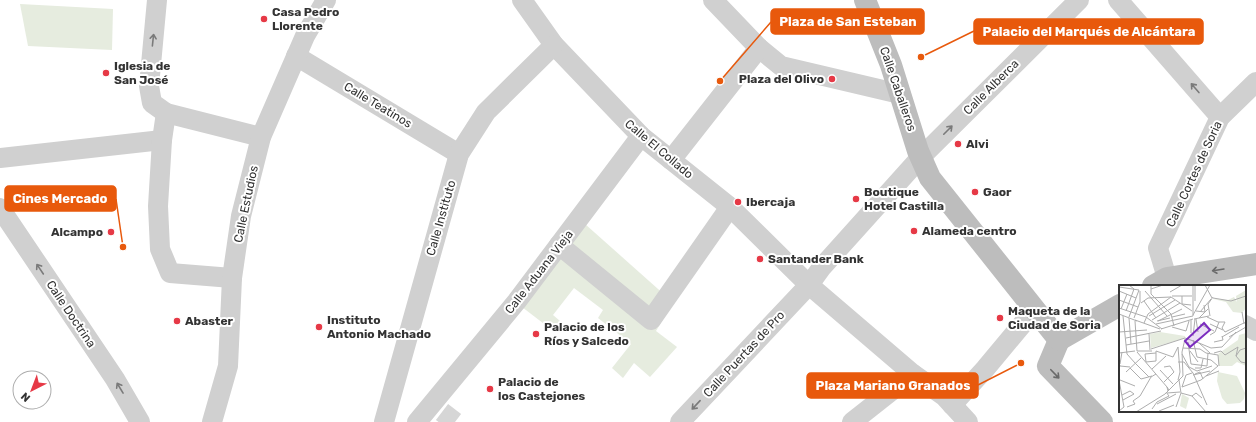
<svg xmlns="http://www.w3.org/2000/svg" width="1256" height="422" font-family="Rubik,sans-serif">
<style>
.green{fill:#e6ecdf}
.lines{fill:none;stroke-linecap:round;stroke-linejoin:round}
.street-tunnel{stroke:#d6d6d6;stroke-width:20;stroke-dasharray:20 10;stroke-linecap:butt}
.street{stroke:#d0d0d0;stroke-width:20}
.secondary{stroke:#bdbdbd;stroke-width:22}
.oneway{stroke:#7a7a7a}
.oneway2{stroke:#6a6a6a}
.poi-dot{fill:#e63946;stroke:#fff;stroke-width:1.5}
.labels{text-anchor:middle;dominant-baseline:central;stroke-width:4;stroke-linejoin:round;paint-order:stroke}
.poi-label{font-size:12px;font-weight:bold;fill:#333;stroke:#fff;text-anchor:start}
.street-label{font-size:12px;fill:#333;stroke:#fff}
.inset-road{fill:none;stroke:#adadad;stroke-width:1}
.view{fill:#7b2cbf;fill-opacity:0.15;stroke:#7b2cbf;stroke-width:2}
.inset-edge{fill:none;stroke:#333;stroke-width:2}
.leader{fill:none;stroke:#e8590c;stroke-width:1.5}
.callout-dot{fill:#e8590c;stroke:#fff;stroke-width:1.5}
.callout{fill:#e8590c;stroke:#e8590c;stroke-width:1.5}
.callout-label{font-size:13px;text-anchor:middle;font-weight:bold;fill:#fff}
</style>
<rect width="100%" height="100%" fill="#fff"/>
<g class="green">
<polygon points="20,4 113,9 112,50 28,46"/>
<polygon points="585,224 667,297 668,311 656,331 677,347 650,377 634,363 623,378 612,368 631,344 598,318 603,310 574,288 553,315 560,321 552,330 522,307"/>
</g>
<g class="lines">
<polyline class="street-tunnel" points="442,412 455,422"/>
<g class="street">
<polyline points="157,0 149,86 152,103 166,113"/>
<polyline points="522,0 554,45 641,136 730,207 809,285 913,374 944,396 968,422"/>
<polyline points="1118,0 1220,117"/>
<polyline points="759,48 781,66 900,94"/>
<polyline points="296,56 459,154"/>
<polyline points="0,158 162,140"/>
<polyline points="671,160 759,48 713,0"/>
<polyline points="0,208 115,379 140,422"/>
<polyline points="559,245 651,320 730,207"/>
<polyline points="232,278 170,273 160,249 158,206 162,140 166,113 261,137"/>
<polyline points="1180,286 1167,278 1158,248 1220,117 1256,82"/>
<polyline points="1245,325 1256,331"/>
<polyline points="952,405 985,369 1035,309"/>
<polyline points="212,422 228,366 232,278 241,216 261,137 305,36 326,0"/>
<polyline points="384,422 459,154 486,112 554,45"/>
<polyline points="417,422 517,301 641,136"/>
<polyline points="680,422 809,285 822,267 920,158 1079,0"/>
<polyline points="852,422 913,374"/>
</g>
<g class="secondary">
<polyline points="865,0 891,65 918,151 930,178 1059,340"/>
<polyline points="1153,286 1167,278 1256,264"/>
<polyline points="1059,340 1048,366 1102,422"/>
<polyline points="1059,340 1120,305"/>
</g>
</g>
<defs><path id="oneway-shaft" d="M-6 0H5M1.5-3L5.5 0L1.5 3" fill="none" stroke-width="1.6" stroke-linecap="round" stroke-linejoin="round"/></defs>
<g class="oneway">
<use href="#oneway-shaft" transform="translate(153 40) rotate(-84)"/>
<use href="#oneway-shaft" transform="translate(1195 88) rotate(-131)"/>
<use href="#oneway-shaft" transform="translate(948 130) rotate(-45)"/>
<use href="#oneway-shaft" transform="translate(40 269) rotate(-124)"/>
<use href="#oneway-shaft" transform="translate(120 388) rotate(-121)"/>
<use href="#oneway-shaft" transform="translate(696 405) rotate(133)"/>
</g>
<g class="oneway2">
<use href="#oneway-shaft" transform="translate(1218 270) rotate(171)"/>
<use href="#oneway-shaft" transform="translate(1055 374) rotate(46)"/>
</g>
<g class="poi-dot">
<circle cx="264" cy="19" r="4"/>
<circle cx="106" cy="73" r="4"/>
<circle cx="832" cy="79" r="4"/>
<circle cx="958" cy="144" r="4"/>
<circle cx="975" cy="192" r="4"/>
<circle cx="856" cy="199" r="4"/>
<circle cx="738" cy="202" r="4"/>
<circle cx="914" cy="231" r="4"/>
<circle cx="111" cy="232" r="4"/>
<circle cx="760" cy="259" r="4"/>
<circle cx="1000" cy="318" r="4"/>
<circle cx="177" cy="321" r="4"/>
<circle cx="319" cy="327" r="4"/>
<circle cx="536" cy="334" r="4"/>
<circle cx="490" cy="389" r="4"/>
</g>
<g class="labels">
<g class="poi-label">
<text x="272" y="12">Casa Pedro<tspan x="272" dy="14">Llorente</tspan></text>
<text x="114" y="66">Iglesia de<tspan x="114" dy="14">San José</tspan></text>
<text x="824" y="79" text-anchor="end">Plaza del Olivo</text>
<text x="966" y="144">Alvi</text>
<text x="864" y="192">Boutique<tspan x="864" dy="14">Hotel Castilla</tspan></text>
<text x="983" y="192">Gaor</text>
<text x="746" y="202">Ibercaja</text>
<text x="922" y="231">Alameda centro</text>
<text x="103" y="232" text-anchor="end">Alcampo</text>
<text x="768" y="259">Santander Bank</text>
<text x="1008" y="311">Maqueta de la<tspan x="1008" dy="14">Ciudad de Soria</tspan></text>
<text x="327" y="320">Instituto<tspan x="327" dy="14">Antonio Machado</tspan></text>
<text x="185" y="321">Abaster</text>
<text x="544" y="327">Palacio de los<tspan x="544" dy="14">Ríos y Salcedo</tspan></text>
<text x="498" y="382">Palacio de<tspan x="498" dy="14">los Castejones</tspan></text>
</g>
<g class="street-label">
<text transform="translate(991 87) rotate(-45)">Calle Alberca</text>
<text transform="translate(898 89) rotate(71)">Calle Caballeros</text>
<text transform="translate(378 105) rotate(31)">Calle Teatinos</text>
<text transform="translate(659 149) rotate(40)">Calle El Collado</text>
<text transform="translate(1194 174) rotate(-65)">Calle Cortes de Soria</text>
<text transform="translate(246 204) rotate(-78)">Calle Estudios</text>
<text transform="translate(441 218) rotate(-74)">Calle Instituto</text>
<text transform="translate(539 272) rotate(-52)">Calle Aduana Vieja</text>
<text transform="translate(71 314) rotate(56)">Calle Doctrina</text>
<text transform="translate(744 354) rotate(-47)">Calle Puertas de Pro</text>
</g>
</g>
<g transform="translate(1119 285)">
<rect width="127" height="127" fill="#fff"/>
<path d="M127,5V23L123,28L114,27L107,17L94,14L109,15L115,12L118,17L117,11ZM41,47L66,51V53L32,63L31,49ZM127,48V81L118,77L113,81H100L99,69L119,55L120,50ZM99,87L118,91L126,108L125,114L121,118L108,119L103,113L98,96ZM63,109L70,113L67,124L61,121Z" fill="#e6ecdf"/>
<path class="inset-road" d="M32,0V9L52,29L55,41M74,0V31M86,0L93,13M0,2L20,5M32,4L44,0M0,6L17,13M26,6L48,31M51,7L63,0M53,11H73M63,11V19L72,20M52,12L73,26M94,13L112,16L127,11M0,15L19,22M25,16L37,33M76,16V0M22,18L29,13L52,12M0,23L27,32L43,44M2,24L8,9M7,26L15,4L10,0M77,26L86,27L85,20M81,27L92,14M123,27L125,39M0,29L18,36M74,30L91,0M4,31L8,69L16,78M30,31L56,15M91,31L89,19L94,12M10,32L20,5M53,32L66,29M88,32L99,37H106L103,43L106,47L127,37M10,33L12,59M15,33L21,17V6M80,33L89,24M75,34L90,31M77,34L79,47M16,35L41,44M33,35L61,18M16,36L18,66M38,36L51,33M39,36L63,24M25,38L29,29L52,12M37,39L74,31M81,39L95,46M91,39L104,45M53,42L67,46L70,36M42,44L74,34M0,47L28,45M72,48V35M30,49L31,65M91,50L96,47L100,37M74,51L76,34M103,52L120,42M110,52L127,42M7,53L42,46M74,55L78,72L92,75L99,81M69,57L72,79M95,57L104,55L103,51M80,58L92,63L103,62L117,47M7,60L30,56M64,63L81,64L87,68L99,70L100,81M127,63L121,65L117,71L122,77L127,78M32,64L66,53L80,58L91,68M18,66H33M37,66L54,72L59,62M71,66L79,77M18,67L48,102M0,68L16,66M95,68L102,66L106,70L119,62L117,71M63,69L70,82L78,86L93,81M27,77L37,76V66M27,77L26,69L37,68M59,77H65L74,88L88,120M0,78L1,81L11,82M16,78L30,92M1,79L3,67M72,79L88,81L89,68M45,82L51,81L55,87L45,97M11,83L22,94L33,91M76,83H82L84,74M33,84L47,71M41,85L54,99M7,87L22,73M73,88L67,90L63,102L82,95L99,81M76,89L81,87L84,94M74,90L91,86M87,91L100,86M1,95L16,101M59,95L61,87L59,62M50,105L64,91L63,67L66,54M48,108L61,107M62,108L73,111L87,127M3,110L11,106L15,109L4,115M73,111L77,108L83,113M38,119L57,109M8,122L16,119L14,116L21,111L32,92L37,89M57,122L62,108L60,95M33,124L38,117L50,111L47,107M0,126L5,122L0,95M40,126L55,120M17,127L46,109L50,105L48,102L49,106"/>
<path class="view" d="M85,38L91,45L71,62L66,56Z"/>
<rect width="127" height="127" class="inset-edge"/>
</g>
<path class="leader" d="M720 81L771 22M921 57L974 31M123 247L116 199M1021 363L978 385"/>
<g class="callout-dot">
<circle cx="720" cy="81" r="4"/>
<circle cx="921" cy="57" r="4"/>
<circle cx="123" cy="247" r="4"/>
<circle cx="1021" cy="363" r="4"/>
</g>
<g class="callout">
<rect x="771" y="9" width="153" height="25" rx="4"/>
<rect x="974" y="19" width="229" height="25" rx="4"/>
<rect x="5" y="186" width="111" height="25" rx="4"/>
<rect x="807" y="373" width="171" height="25" rx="4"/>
</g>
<g class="callout-label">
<text x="848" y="26">Plaza de San Esteban</text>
<text x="1089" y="36">Palacio del Marqués de Alcántara</text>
<text x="60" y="203">Cines Mercado</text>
<text x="893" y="390">Plaza Mariano Granados</text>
</g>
<g transform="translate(32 390) rotate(222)"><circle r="19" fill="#ffffff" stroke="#adadad"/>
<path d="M0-3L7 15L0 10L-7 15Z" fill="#e63946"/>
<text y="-6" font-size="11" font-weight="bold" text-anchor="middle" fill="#333333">N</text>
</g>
</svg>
